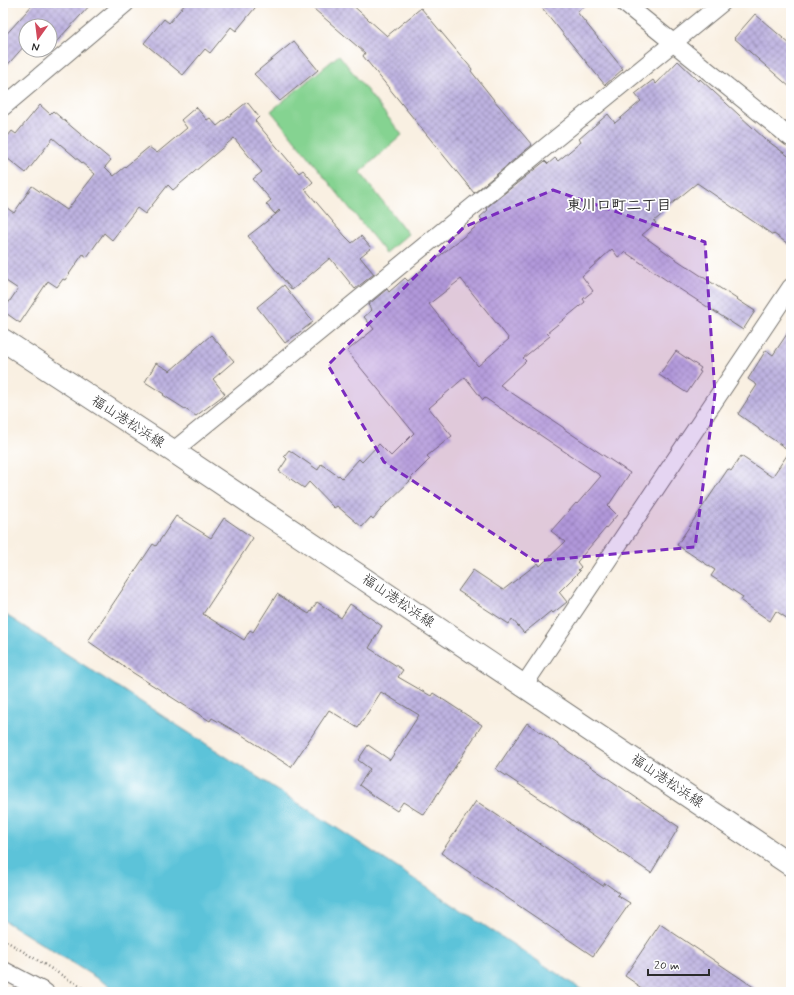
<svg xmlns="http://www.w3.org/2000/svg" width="794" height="995" font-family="Mynerve,'Klee One',sans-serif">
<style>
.green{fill:#85d391;stroke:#587f5e}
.water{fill:#5cc3d9;stroke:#447782}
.building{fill:url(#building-cross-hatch);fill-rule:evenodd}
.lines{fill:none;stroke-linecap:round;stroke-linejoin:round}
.street-casing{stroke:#73706b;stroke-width:19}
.secondary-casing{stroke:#73706b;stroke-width:24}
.path{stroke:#73706b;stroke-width:2.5;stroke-dasharray:1 3;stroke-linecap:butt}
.street{stroke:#fff;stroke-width:17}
.secondary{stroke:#fff;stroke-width:22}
.marked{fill:#7b2cbf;fill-opacity:0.2;stroke:#7b2cbf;stroke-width:3;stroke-dasharray:8 5;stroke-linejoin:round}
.labels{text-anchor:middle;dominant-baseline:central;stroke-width:3.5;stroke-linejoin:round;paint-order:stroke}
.street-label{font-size:14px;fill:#2b2b2b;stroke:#fff}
.neighbourhood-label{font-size:15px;font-weight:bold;fill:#2b2b2b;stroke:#fff}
</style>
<defs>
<pattern id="building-cross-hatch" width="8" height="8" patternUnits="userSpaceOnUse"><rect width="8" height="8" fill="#beb3e1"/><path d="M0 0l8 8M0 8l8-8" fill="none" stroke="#9b92b7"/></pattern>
</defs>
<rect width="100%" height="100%" fill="#fff"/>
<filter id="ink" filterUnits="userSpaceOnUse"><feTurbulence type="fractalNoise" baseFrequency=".025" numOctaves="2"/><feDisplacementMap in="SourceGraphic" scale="8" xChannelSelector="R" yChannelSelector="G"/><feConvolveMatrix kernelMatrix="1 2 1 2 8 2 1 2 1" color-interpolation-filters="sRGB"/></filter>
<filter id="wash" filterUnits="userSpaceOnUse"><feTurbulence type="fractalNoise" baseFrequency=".012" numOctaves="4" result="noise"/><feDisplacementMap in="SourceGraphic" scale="16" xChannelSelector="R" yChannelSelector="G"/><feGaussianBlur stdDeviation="0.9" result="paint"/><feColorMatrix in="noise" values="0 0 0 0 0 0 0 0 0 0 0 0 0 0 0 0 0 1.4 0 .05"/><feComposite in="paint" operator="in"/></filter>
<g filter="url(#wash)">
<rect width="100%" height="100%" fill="#f9f0e2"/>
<polygon class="green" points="339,55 402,135 360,172 408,234 386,253 271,111"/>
<polygon class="water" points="3,613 349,836 585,992 119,992 3,920"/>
<g id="blocks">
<g class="building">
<polygon points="34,3 92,3 57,41 50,35 50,26 26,26 26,44 3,70 3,38"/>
<polygon points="186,3 259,3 236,31 231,27 210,53 205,49 183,75 144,43 164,19 169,23"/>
<polygon points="307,3 350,3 387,36 421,8 472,69 471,71 494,100 532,145 474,193 363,56 365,53"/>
<polygon points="538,3 588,3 577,12 623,69 605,85"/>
<polygon points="755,14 791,45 791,88 734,38"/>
<polygon points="294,41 318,70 280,101 254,74"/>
<path d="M678,61L699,81L700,79L765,139L791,158V246L774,234L773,235L697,183L664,210L665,212L654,221L656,223L642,235L674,258L755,311L743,330L675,286L625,252L618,257L612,249L582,276L593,291L583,299L585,302L547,333L550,336L523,358L526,361L500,385L564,428V429L630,473L608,506L617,515L577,562L581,567L578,570L580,571L559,592L567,602L553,613L551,611L524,633L512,619L509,624L458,591L473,570L503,590L538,563L540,566L565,542L551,531L576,503L577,504L601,476L485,398L483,400L465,377L429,408L452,436L427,456L430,459L411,478L412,479L383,507L373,519L371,517L362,527L337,506L334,508L309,482L304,488L279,471L287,459L284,456L289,450L318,470L321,464L338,476L339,475L342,478L359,459L362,462L379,444L391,456L414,433L347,351L374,329L364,317L372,310L368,305L387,289L389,292L405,278L408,281L452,246L483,221L480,217L488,210L486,208L545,161L548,164L555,158L558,161L581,142L579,139L608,114L615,123L641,101L635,94L653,80L656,84ZM461,279L509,339L478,366L429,304Z"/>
<polygon points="247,102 259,117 255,121 299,173 303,170 313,182 305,189 345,236 352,243 361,236 371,248 360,257 374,274 355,289 330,258 292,290 248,236 280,211 279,210 275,214 266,204 271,200 253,179 262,172 234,138 173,190 168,185 145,214 137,208 112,240 104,233 87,257 83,254 65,280 63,279 57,287 48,281 20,323 3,311 18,289 3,279 3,205 14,213 32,186 67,210 95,174 53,138 26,173 3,155 3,142 12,131 16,134 40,105 50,114 53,111 111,160 105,167 114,176 149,147 157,153 187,128 181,120 196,107 207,120 210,118 217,126"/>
<polygon points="284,285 313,322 285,343 257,307"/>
<polygon points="791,328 791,621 776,611 770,621 741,601 743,597 711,576 715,570 677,545 728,469 731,471 741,456 772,477 790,451 759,430 759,429 738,414 757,385 748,379 766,350 773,355"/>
<polygon points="211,335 234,361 213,379 225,394 196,416 163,395 164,394 145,382 156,363 170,371"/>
<polygon points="676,351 701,368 699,371 701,372 687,393 659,375"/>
<polygon points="176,516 211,538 224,518 253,538 203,614 244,640 250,630 253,632 277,594 309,614 317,602 341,618 350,604 382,626 369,648 403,670 398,677 431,696 433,693 482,725 424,815 403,802 397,811 374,796 359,785 370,769 358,760 368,745 390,760 419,715 381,692 358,728 329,710 291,767 242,735 212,718 210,721 187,707 124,667 124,666 88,641 153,544 156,546"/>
<polygon points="527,723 679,827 651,873 496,769"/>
<polygon points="476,801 603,886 605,883 619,893 617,895 630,903 593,956 441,853"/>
<polygon points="660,924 761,992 646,992 637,986 638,985 625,976"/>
</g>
</g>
</g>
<g filter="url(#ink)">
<use href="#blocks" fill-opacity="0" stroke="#73706b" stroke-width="1"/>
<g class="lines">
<defs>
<g id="street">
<polyline points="624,3 791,138"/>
<polyline points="3,107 126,3"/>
<polyline points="173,451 722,3"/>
<polyline points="524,685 791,287"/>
<polyline points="3,970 45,992"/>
</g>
<polyline id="secondary" points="3,340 173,451 791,865"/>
</defs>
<use href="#street" class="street-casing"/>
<use href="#secondary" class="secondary-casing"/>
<polyline class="path" points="3,939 89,992"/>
<use href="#street" class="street"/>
<use href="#secondary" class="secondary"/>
</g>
</g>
<path class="marked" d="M553,190L705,242L715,394L695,547L535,561L384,462L328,365L464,227Z"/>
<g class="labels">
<g class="street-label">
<text transform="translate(128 422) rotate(33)">福山港松浜線</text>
<text transform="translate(398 601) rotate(34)">福山港松浜線</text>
<text transform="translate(667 781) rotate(34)">福山港松浜線</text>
</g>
<g class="neighbourhood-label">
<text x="619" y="206">東川口町二丁目</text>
</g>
</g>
<rect width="794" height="995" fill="none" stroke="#fff" stroke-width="16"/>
<g transform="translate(38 38) rotate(194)"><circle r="19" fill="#ffffff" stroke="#aaaaaa"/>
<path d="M0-3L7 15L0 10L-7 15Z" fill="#d1495b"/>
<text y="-6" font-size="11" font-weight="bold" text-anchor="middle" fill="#2b2b2b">N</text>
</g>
<path d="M648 969v6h61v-6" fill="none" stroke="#2b2b2b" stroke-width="2"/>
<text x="654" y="969" font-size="12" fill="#2b2b2b" stroke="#ffffff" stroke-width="3" paint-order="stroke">20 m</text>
</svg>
